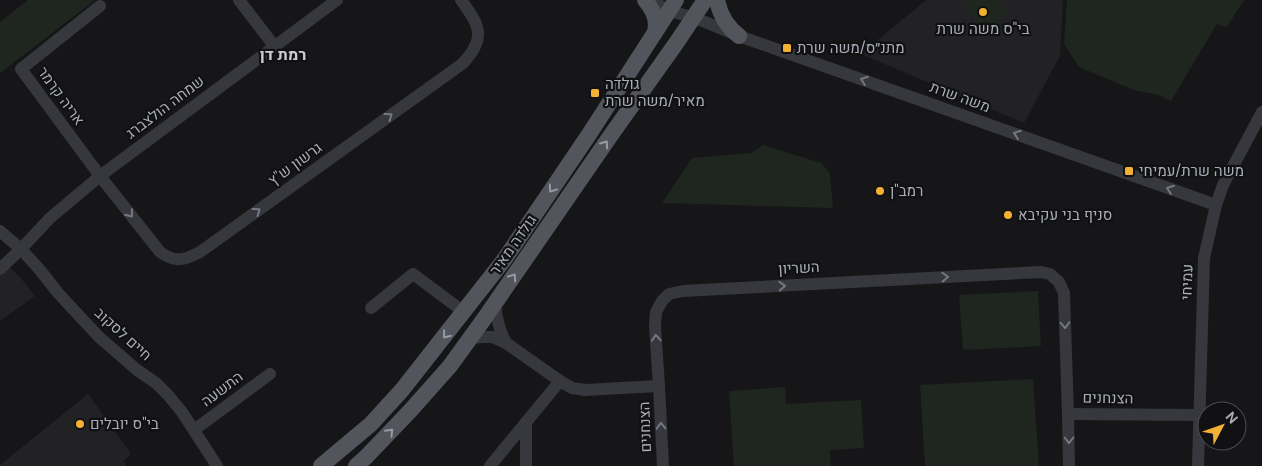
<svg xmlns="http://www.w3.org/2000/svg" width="1262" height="466" font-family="'DM Sans',Heebo,sans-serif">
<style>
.built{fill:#222225}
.green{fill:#1e261f}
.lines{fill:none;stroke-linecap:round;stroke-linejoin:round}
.minor{stroke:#37383d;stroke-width:12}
.major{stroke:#53555c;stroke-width:16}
.oneway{stroke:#757881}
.oneway2{stroke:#979ba6}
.poi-dot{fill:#f2b134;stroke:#111113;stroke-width:2}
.labels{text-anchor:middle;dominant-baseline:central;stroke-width:4.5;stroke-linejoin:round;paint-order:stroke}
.poi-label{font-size:15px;fill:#a8adb8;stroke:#111113;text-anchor:start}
.street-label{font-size:15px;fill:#a8adb8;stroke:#111113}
.neighbourhood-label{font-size:16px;font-weight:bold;fill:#c9ccd4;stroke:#111113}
</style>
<rect width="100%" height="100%" fill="#161618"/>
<g class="built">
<polygon points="926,0 1063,0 1060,56 1024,123 861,54"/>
<polygon points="0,259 19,276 35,296 0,321"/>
<polygon points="88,394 131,454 123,461 127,466 0,466 0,465"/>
</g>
<g class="green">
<polygon points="28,0 95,0 0,73 0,22"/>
<polygon points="961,0 1000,0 1008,11 984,30"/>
<polygon points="1067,0 1244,0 1226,28 1217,24 1171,101 1158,95 1134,90 1079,67 1064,44"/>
<polygon points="763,145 821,163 830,173 833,208 662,203 692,158 751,153"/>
<polygon points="1038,291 1041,346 963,350 959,295"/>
<polygon points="1033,379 1039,466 925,466 920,385"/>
<polygon points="785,387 786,404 861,400 864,448 830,450 831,466 734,466 729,391"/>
</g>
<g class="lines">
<g class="minor">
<polyline points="239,0 275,47"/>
<polyline points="651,0 669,11 693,17 739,36 1216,205"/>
<path d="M100,6L21,69L100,176L160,252C175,263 185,260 200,252L462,64C487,38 480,26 461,0"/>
<polyline points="0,231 21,249 40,270 58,293 99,337 137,370 156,383 168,395 182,412 217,466"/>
<polyline points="0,269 21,249 50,218 100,176 337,0"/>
<path d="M495,302C496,317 499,330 506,343"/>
<polyline points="371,308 413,274 464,312"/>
<polyline points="469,339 480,337 493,337 506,343 560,381 572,388 585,390 659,386"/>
<polyline points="1068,414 1199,415"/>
<polyline points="526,422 526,466"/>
<polyline points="194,430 270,374"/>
<polyline points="490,466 560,381"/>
<polyline points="663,466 659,386 655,326 656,312 662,301 669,294 683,291 1041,272 1050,274 1059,282 1064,293 1068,414 1069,466"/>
<polyline points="1198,466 1204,258 1216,205 1223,185 1262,112"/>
</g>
<g class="major">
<path d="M645,0C653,10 658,19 655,32"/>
<path d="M717,0C720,15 727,27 739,36"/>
<polyline points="321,466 371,424 402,390 504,260 588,136 676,0"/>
<polyline points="356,466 366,457 410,411 450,366 484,319 611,135 677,42 705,0"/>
</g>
</g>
<defs><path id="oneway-chevron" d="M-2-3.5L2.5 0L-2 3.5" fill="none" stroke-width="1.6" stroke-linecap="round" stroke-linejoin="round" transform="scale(1.25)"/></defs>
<g class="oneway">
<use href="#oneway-chevron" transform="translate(864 80) rotate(-160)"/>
<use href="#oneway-chevron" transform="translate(389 116) rotate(-36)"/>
<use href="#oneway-chevron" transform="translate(1017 134) rotate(-160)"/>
<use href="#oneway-chevron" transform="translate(1170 189) rotate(-160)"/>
<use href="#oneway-chevron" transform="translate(257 211) rotate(-36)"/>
<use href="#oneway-chevron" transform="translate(130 214) rotate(52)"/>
<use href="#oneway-chevron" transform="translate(945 277) rotate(-3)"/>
<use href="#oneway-chevron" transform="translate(782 286) rotate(-3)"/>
<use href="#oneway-chevron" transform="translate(1065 325) rotate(88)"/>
<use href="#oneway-chevron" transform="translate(656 338) rotate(-94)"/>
<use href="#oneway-chevron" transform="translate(661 426) rotate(-92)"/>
<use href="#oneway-chevron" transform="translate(1069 440) rotate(90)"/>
</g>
<g class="oneway2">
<use href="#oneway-chevron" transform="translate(605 144) rotate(-55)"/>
<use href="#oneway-chevron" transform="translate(552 189) rotate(124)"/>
<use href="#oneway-chevron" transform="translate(513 277) rotate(-55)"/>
<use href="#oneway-chevron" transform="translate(446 335) rotate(128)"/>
<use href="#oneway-chevron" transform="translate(390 432) rotate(-46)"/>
</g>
<g class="poi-dot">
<circle cx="983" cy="12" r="5"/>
<rect x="782" y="43" width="10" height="10" rx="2.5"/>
<rect x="590" y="88" width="10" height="10" rx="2.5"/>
<rect x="1124" y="166" width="10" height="10" rx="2.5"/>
<circle cx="880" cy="191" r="5"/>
<circle cx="1008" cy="215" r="5"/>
<circle cx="80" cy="424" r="5"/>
</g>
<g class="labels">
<g class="poi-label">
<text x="983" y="29" text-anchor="middle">בי"ס משה שרת</text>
<text x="797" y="48">מתנ״ס/משה שרת</text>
<text x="605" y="84">גולדה<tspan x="605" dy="17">מאיר/משה שרת</tspan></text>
<text x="1139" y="171">משה שרת/עמיחי</text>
<text x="890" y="191">רמב"ן</text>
<text x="1018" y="215">סניף בני עקיבא</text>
<text x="90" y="424">בי"ס יובלים</text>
</g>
<g class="street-label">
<text transform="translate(61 96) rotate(54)">אריה קרמר</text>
<text transform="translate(960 97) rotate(20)">משה שרת</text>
<text transform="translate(165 107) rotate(-37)">שמחה הולצברג</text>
<text transform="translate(295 164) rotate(-36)">גרשון ש"ץ</text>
<text transform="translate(513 245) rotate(-55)">גולדה מאיר</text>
<text transform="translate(799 268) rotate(-3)">השריון</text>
<text transform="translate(1187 282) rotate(-88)">עמיחי</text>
<text transform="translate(123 334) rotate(42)">חיים לסקוב</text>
<text transform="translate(222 389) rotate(-37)">התשעה</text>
<text transform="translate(1108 398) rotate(1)">הצנחנים</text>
<text transform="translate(645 427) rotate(-92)">הצנחנים</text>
</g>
<g class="neighbourhood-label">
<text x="283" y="54">רמת דן</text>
</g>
</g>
<g transform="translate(1222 426) rotate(49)"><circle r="24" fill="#111113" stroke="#4d4f55"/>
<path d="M0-4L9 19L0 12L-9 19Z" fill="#f2b134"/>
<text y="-8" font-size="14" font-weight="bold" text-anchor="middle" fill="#a8adb8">N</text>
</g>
</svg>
